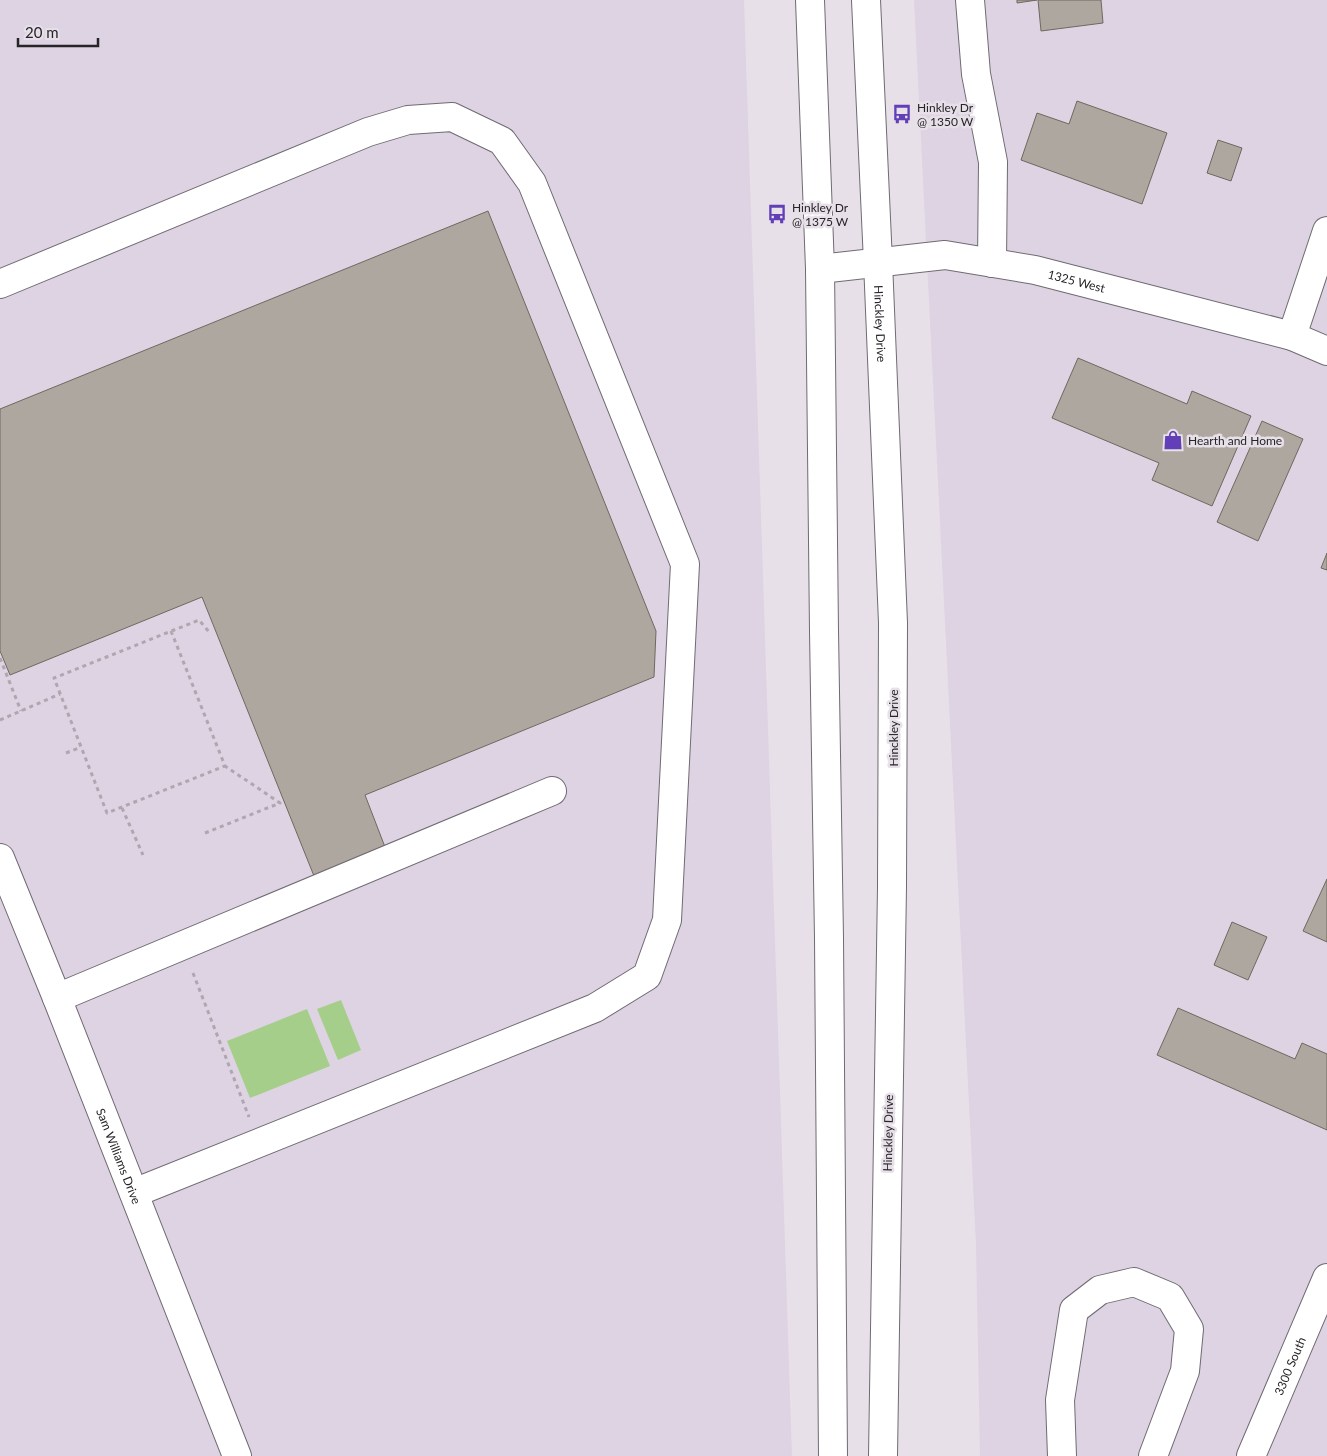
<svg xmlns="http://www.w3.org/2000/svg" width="1327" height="1456" font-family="Lato,sans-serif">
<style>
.built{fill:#ded3e2}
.green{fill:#a5ce8b}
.building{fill:#aea79f;stroke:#6f6860}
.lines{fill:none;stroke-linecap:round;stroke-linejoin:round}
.minor-casing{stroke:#706a72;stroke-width:30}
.major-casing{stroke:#706a72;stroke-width:30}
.path{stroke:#ada8af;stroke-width:3;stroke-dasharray:4 4;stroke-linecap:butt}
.minor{stroke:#fff;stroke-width:28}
.major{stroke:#fff;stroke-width:28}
.labels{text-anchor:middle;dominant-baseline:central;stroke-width:5;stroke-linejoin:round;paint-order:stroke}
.poi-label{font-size:12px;fill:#262427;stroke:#e7e0e9;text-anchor:start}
.street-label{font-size:12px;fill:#262427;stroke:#e7e0e9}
</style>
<rect width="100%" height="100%" fill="#e7e0e9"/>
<g class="built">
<polygon points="0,0 744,0 792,1456 0,1456"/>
<polygon points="914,0 1327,0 1327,1456 980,1456 976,1245"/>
</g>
<g class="green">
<polygon points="341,1000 361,1050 338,1060 317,1009"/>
<polygon points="307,1009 330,1066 250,1098 227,1041"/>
</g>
<g class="building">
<polygon points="1017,0 1037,0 1017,3"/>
<polygon points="1038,0 1101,0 1103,23 1041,31"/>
<polygon points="1077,101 1167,133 1142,204 1021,160 1037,113 1069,124"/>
<polygon points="1218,140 1242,148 1231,181 1207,173"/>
<polygon points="488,211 656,631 654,677 365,795 385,847 314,876 202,597 10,675 0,651 0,409"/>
<polygon points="1078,358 1187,404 1192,391 1251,416 1212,506 1152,480 1159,463 1052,418"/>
<polygon points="1262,421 1303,439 1258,541 1217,522"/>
<polygon points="1327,553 1327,570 1321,568"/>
<polygon points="1327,879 1327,942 1303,931"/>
<polygon points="1232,922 1267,937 1248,980 1214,965"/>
<polygon points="1178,1008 1295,1059 1302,1043 1327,1054 1327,1130 1157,1055"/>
</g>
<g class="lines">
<defs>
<g id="minor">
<polyline points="970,0 976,74 993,162 992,263"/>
<path id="s1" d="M820,269L945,255L1035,270L1140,297L1292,336L1327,351"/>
<polyline points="0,284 368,132 408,120 452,117 502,141 532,183 685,564 667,920 647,976 595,1008 134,1193"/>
<polyline points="1292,336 1327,231"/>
<path id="s2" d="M0,858L57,998L237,1456"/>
<polyline points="57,998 552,791"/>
<polyline points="1062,1456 1060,1400 1074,1310 1100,1290 1134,1282 1170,1297 1189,1329 1185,1371 1153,1456"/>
<path id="s3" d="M1251,1456L1327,1278"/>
</g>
<g id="major">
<polyline points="810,0 820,269 824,631 829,938 833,1456"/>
<path id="s4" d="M866,0L878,262L893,623L892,887L883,1456"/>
</g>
</defs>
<use href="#minor" class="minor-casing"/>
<use href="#major" class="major-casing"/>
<g class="path">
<polyline points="171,631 225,766 107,813 54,678 199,620 210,633"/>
<polyline points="0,658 21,711"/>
<polyline points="0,720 60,694"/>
<polyline points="66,753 81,747"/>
<polyline points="122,808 143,855"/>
<polyline points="205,833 280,803 225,766"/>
<polyline points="193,973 249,1117"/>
</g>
<use href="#minor" class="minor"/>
<use href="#major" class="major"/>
</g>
<defs>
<symbol id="bus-bare" viewBox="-9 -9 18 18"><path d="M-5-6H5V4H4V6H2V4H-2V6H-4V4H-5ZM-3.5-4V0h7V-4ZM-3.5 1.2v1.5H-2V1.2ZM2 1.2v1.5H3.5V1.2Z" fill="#623fb7" stroke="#e7e0e9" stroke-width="2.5" paint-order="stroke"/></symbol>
<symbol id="shop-bare" viewBox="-9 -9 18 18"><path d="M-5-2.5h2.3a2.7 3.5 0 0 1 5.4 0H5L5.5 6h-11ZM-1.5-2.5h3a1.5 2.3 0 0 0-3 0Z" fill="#623fb7" stroke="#e7e0e9" stroke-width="2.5" paint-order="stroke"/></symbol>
</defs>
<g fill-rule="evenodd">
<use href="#bus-bare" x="888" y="100" width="28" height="28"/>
<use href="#bus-bare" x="763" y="200" width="28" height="28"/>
<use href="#shop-bare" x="1159" y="426" width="28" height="28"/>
</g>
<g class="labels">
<g class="poi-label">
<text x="917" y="107">Hinkley Dr<tspan x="917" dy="14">@ 1350 W</tspan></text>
<text x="792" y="207">Hinkley Dr<tspan x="792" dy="14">@ 1375 W</tspan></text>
<text x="1188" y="440">Hearth and Home</text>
</g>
<g class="street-label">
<text stroke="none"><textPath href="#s1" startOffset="260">1325 West</textPath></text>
<text stroke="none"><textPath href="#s4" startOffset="324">Hinckley Drive</textPath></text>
<text transform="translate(893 728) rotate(-90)">Hinckley Drive</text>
<text transform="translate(888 1133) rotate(-89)">Hinckley Drive</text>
<text stroke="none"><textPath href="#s2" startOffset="321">Sam Williams Drive</textPath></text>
<text stroke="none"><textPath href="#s3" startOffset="98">3300 South</textPath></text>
</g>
</g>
<path d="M18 38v8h80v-8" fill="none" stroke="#262427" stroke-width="2.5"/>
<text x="25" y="38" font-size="15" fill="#262427" stroke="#e7e0e9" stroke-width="4" paint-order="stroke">20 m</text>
</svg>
